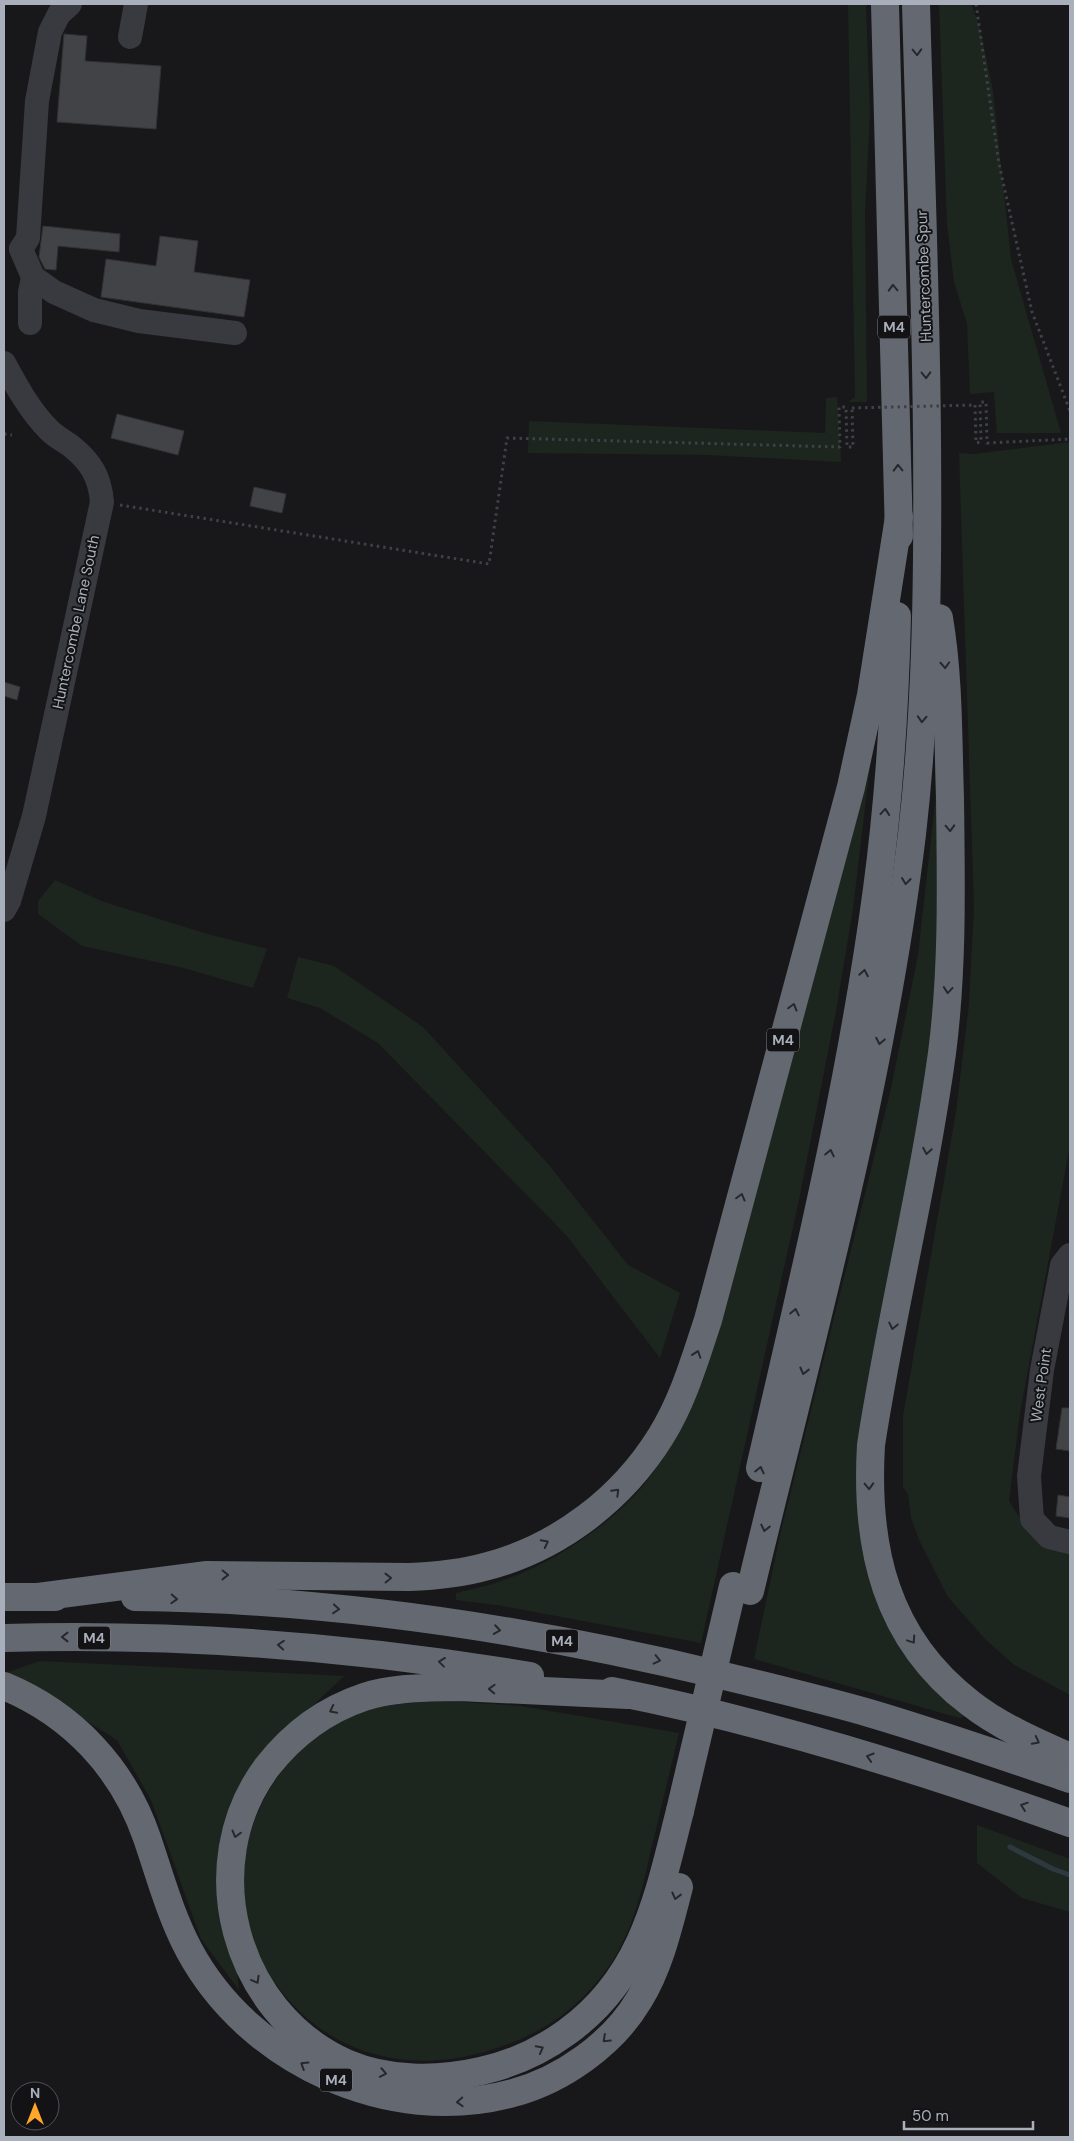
<svg xmlns="http://www.w3.org/2000/svg" width="1074" height="2141" font-family="'DM Sans',sans-serif">
<style>
.green{fill:#1d261e}
.lines{fill:none;stroke-linecap:round;stroke-linejoin:round}
.stream{stroke:#2d393f;stroke-width:5}
.building{fill:#424347;stroke:#323236}
.path{stroke:#3e4147;stroke-width:3;stroke-dasharray:2.5 4;stroke-linecap:butt}
.minor{stroke:#393a40;stroke-width:24}
.highway{stroke:#646971;stroke-width:28}
.path-bridge{stroke:#3e4147;stroke-width:3;stroke-dasharray:2.5 4;stroke-linecap:butt}
.highway-bridge{stroke:#646971;stroke-width:28}
.oneway{stroke:#27282c}
.labels{text-anchor:middle;dominant-baseline:central;stroke-width:4;stroke-linejoin:round;paint-order:stroke}
.shield{fill:#131315;stroke:#7c8189;stroke-width:1}
.shield-label{font-size:14px;font-weight:bold;fill:#a9b0bb}
.street-label{font-size:15px;fill:#a9b0bb;stroke:#131315}
</style>
<rect width="100%" height="100%" fill="#18181a"/>
<g class="green">
<polygon points="848,4 866,4 870,113 865,212 867,402 848,402 855,397"/>
<polygon points="939,4 971,4 980,28 993,91 1011,259 1061,433 997,433 994,392 970,394 967,324 954,282 947,224"/>
<polygon points="837,397 841,462 708,455 528,453 529,421 825,433 826,398"/>
<polygon points="1070,442 1070,1145 1020,1413 1009,1501 1021,1520 1046,1549 1070,1553 1070,1695 1013,1664 985,1639 948,1597 920,1542 911,1518 908,1494 903,1487 903,1416 956,1112 969,1004 974,907 959,453 974,454"/>
<path d="M872,748L853,909L836,1011L799,1200L701,1643L497,1605L456,1600V1593C472,1589 489,1586 504,1580C554,1563 614,1523 647,1481C671,1450 688,1413 704,1378Z"/>
<path d="M936,794L939,804C939,836 942,869 941,902C939,984 929,1065 914,1146C901,1215 885,1284 873,1353C862,1417 852,1472 861,1537L966,1716L959,1718L754,1659L780,1535L890,1093L918,955Z"/>
<polygon points="55,880 104,902 211,935 267,949 253,988 180,967 82,946 38,914 38,901"/>
<polygon points="298,957 334,966 423,1027 549,1165 628,1265 680,1293 660,1358 566,1235 378,1043 320,1008 287,998"/>
<polygon points="40,1661 344,1676 300,1718 244,1780 222,1832 218,1896 236,1963 239,1990 201,1939 151,1800 117,1740 8,1672"/>
<path d="M444,1701L521,1706L679,1733C670,1771 661,1808 652,1846C643,1885 635,1925 613,1960C581,2009 540,2036 484,2052C413,2073 336,2056 288,1999C278,1987 267,1974 261,1960C217,1867 259,1760 351,1716C379,1703 414,1703 444,1701Z"/>
<polygon points="977,1825 1070,1859 1070,1912 1022,1898 977,1863"/>
</g>
<g class="lines">
<polyline class="stream" points="1010,1847 1053,1869 1070,1875"/>
</g>
<g class="building">
<polygon points="64,34 87,36 85,61 161,66 156,129 57,122"/>
<polygon points="43,226 120,234 119,252 58,246 56,270 45,269 39,257"/>
<polygon points="160,236 198,241 194,272 250,280 244,317 101,297 106,259 156,266"/>
<polygon points="117,414 184,431 178,455 111,438"/>
<polygon points="254,487 286,494 282,513 250,506"/>
<polygon points="4,682 20,687 17,700 4,696"/>
<polygon points="1062,1408 1070,1408 1070,1451 1056,1449"/>
<polygon points="1058,1495 1070,1497 1070,1518 1056,1516"/>
</g>
<g class="lines">
<g class="path">
<polyline points="976,4 999,164 1032,312 1070,411"/>
<polyline points="975,405 976,443 981,442 980,402 986,402 987,443 1070,439"/>
<polyline points="4,434 12,435"/>
<polyline points="120,505 489,564 507,438 840,447 839,407 846,407 847,447 853,447 852,408"/>
</g>
<g class="minor">
<polyline points="130,37 136,4"/>
<polyline points="21,249 28,238 37,101 50,32 59,14 70,4"/>
<polyline points="21,249 33,277 54,292 94,310 139,321 235,333"/>
<polyline points="30,323 30,292 33,277"/>
<path d="M4,363C17,387 30,411 49,430C56,437 64,441 71,446C91,462 100,477 102,502L34,816L9,901L4,910"/>
<polyline points="1070,1255 1062,1265 1042,1370 1029,1476 1032,1519 1049,1537 1070,1542"/>
</g>
<g class="highway">
<polyline points="885,4 899,536"/>
<path d="M939,618C949,677 948,738 950,798C951,883 953,968 942,1053C924,1185 891,1314 871,1445C865,1547 885,1638 970,1703C999,1726 1036,1742 1070,1757"/>
<path d="M760,1468C804,1276 851,1084 877,889C889,799 895,707 897,616"/>
<path d="M750,1591C810,1340 881,1091 912,834C927,703 928,571 927,439C926,294 920,149 916,4"/>
<polyline points="4,1597 55,1597"/>
<path d="M38,1597L207,1575L409,1577C436,1576 463,1573 488,1566C559,1547 622,1499 661,1436C683,1401 695,1359 708,1320L851,787L871,695L899,517"/>
<path d="M135,1597C332,1599 529,1629 720,1675C770,1687 820,1699 869,1713C937,1733 1003,1756 1070,1779"/>
<path d="M4,1638C180,1633 356,1647 530,1676"/>
<path d="M4,1686C72,1714 123,1768 147,1838C160,1876 170,1914 189,1950C249,2062 390,2127 513,2093C562,2080 613,2044 639,2000C660,1966 669,1925 679,1887"/>
<path d="M612,1691C768,1722 921,1770 1070,1823"/>
<path d="M628,1695L459,1687C428,1688 394,1687 364,1697C325,1710 292,1735 267,1767C194,1865 234,2013 346,2063C388,2081 437,2081 481,2071C513,2064 541,2051 567,2032C644,1976 658,1897 680,1811"/>
</g>
<polyline class="path-bridge" points="852,408 975,405"/>
<polyline class="highway-bridge" points="680,1811 733,1586"/>
</g>
<defs><path id="oneway-chevron" d="M-2-3.5L2.5 0L-2 3.5" fill="none" stroke-width="1.6" stroke-linecap="round" stroke-linejoin="round" transform="scale(1.25)"/></defs>
<g class="oneway">
<use href="#oneway-chevron" transform="translate(917 52) rotate(88)"/>
<use href="#oneway-chevron" transform="translate(893 288) rotate(-92)"/>
<use href="#oneway-chevron" transform="translate(926 375) rotate(89)"/>
<use href="#oneway-chevron" transform="translate(898 468) rotate(-91)"/>
<use href="#oneway-chevron" transform="translate(945 665) rotate(87)"/>
<use href="#oneway-chevron" transform="translate(922 719) rotate(93)"/>
<use href="#oneway-chevron" transform="translate(885 812) rotate(-85)"/>
<use href="#oneway-chevron" transform="translate(950 828) rotate(88)"/>
<use href="#oneway-chevron" transform="translate(906 881) rotate(97)"/>
<use href="#oneway-chevron" transform="translate(864 973) rotate(-80)"/>
<use href="#oneway-chevron" transform="translate(948 990) rotate(95)"/>
<use href="#oneway-chevron" transform="translate(793 1007) rotate(-74)"/>
<use href="#oneway-chevron" transform="translate(880 1041) rotate(101)"/>
<use href="#oneway-chevron" transform="translate(927 1151) rotate(100)"/>
<use href="#oneway-chevron" transform="translate(830 1153) rotate(-78)"/>
<use href="#oneway-chevron" transform="translate(741 1197) rotate(-75)"/>
<use href="#oneway-chevron" transform="translate(795 1312) rotate(-78)"/>
<use href="#oneway-chevron" transform="translate(893 1326) rotate(102)"/>
<use href="#oneway-chevron" transform="translate(697 1354) rotate(-71)"/>
<use href="#oneway-chevron" transform="translate(804 1371) rotate(104)"/>
<use href="#oneway-chevron" transform="translate(760 1470) rotate(-77)"/>
<use href="#oneway-chevron" transform="translate(869 1486) rotate(88)"/>
<use href="#oneway-chevron" transform="translate(616 1492) rotate(-45)"/>
<use href="#oneway-chevron" transform="translate(765 1528) rotate(103)"/>
<use href="#oneway-chevron" transform="translate(545 1543) rotate(-27)"/>
<use href="#oneway-chevron" transform="translate(225 1575) rotate(1)"/>
<use href="#oneway-chevron" transform="translate(388 1578) rotate(-1)"/>
<use href="#oneway-chevron" transform="translate(174 1599) rotate(3)"/>
<use href="#oneway-chevron" transform="translate(336 1609) rotate(5)"/>
<use href="#oneway-chevron" transform="translate(497 1630) rotate(9)"/>
<use href="#oneway-chevron" transform="translate(65 1637) rotate(-180)"/>
<use href="#oneway-chevron" transform="translate(912 1640) rotate(56)"/>
<use href="#oneway-chevron" transform="translate(281 1645) rotate(-175)"/>
<use href="#oneway-chevron" transform="translate(657 1660) rotate(13)"/>
<use href="#oneway-chevron" transform="translate(442 1662) rotate(-173)"/>
<use href="#oneway-chevron" transform="translate(492 1689) rotate(-178)"/>
<use href="#oneway-chevron" transform="translate(333 1710) rotate(153)"/>
<use href="#oneway-chevron" transform="translate(1036 1741) rotate(27)"/>
<use href="#oneway-chevron" transform="translate(870 1757) rotate(-163)"/>
<use href="#oneway-chevron" transform="translate(1024 1806) rotate(-161)"/>
<use href="#oneway-chevron" transform="translate(236 1834) rotate(105)"/>
<use href="#oneway-chevron" transform="translate(676 1896) rotate(104)"/>
<use href="#oneway-chevron" transform="translate(256 1980) rotate(61)"/>
<use href="#oneway-chevron" transform="translate(606 2039) rotate(137)"/>
<use href="#oneway-chevron" transform="translate(540 2049) rotate(-28)"/>
<use href="#oneway-chevron" transform="translate(304 2065) rotate(-148)"/>
<use href="#oneway-chevron" transform="translate(383 2073) rotate(11)"/>
<use href="#oneway-chevron" transform="translate(460 2102) rotate(177)"/>
</g>
<g class="labels">
<g class="shield">
<rect x="878" y="315.5" width="32" height="23" rx="4"/>
<rect x="767" y="1028.5" width="32" height="23" rx="4"/>
<rect x="78" y="1626.5" width="32" height="23" rx="4"/>
<rect x="546" y="1629.5" width="32" height="23" rx="4"/>
<rect x="320" y="2068.5" width="32" height="23" rx="4"/>
</g>
<g class="shield-label">
<text x="894" y="327">M4</text>
<text x="783" y="1040">M4</text>
<text x="94" y="1638">M4</text>
<text x="562" y="1641">M4</text>
<text x="336" y="2080">M4</text>
</g>
<g class="street-label">
<text transform="translate(924 276) rotate(-92)">Huntercombe Spur</text>
<text transform="translate(76 622) rotate(-78)">Huntercombe Lane South</text>
<text transform="translate(1041 1385) rotate(-82)">West Point</text>
</g>
</g>
<rect width="1074" height="2141" fill="none" stroke="#a9b0bb" stroke-width="10"/>
<g transform="translate(35 2106)"><circle r="24" fill="#131315" stroke="#4f5257"/>
<path d="M0-4L9 19L0 12L-9 19Z" fill="#fea72c"/>
<text y="-8" font-size="14" font-weight="bold" text-anchor="middle" fill="#a9b0bb">N</text>
</g>
<path d="M904 2121v8h129v-8" fill="none" stroke="#a9b0bb" stroke-width="2.5"/>
<text x="912" y="2121" font-size="15" fill="#a9b0bb" stroke="#131315" stroke-width="4" paint-order="stroke">50 m</text>
</svg>
